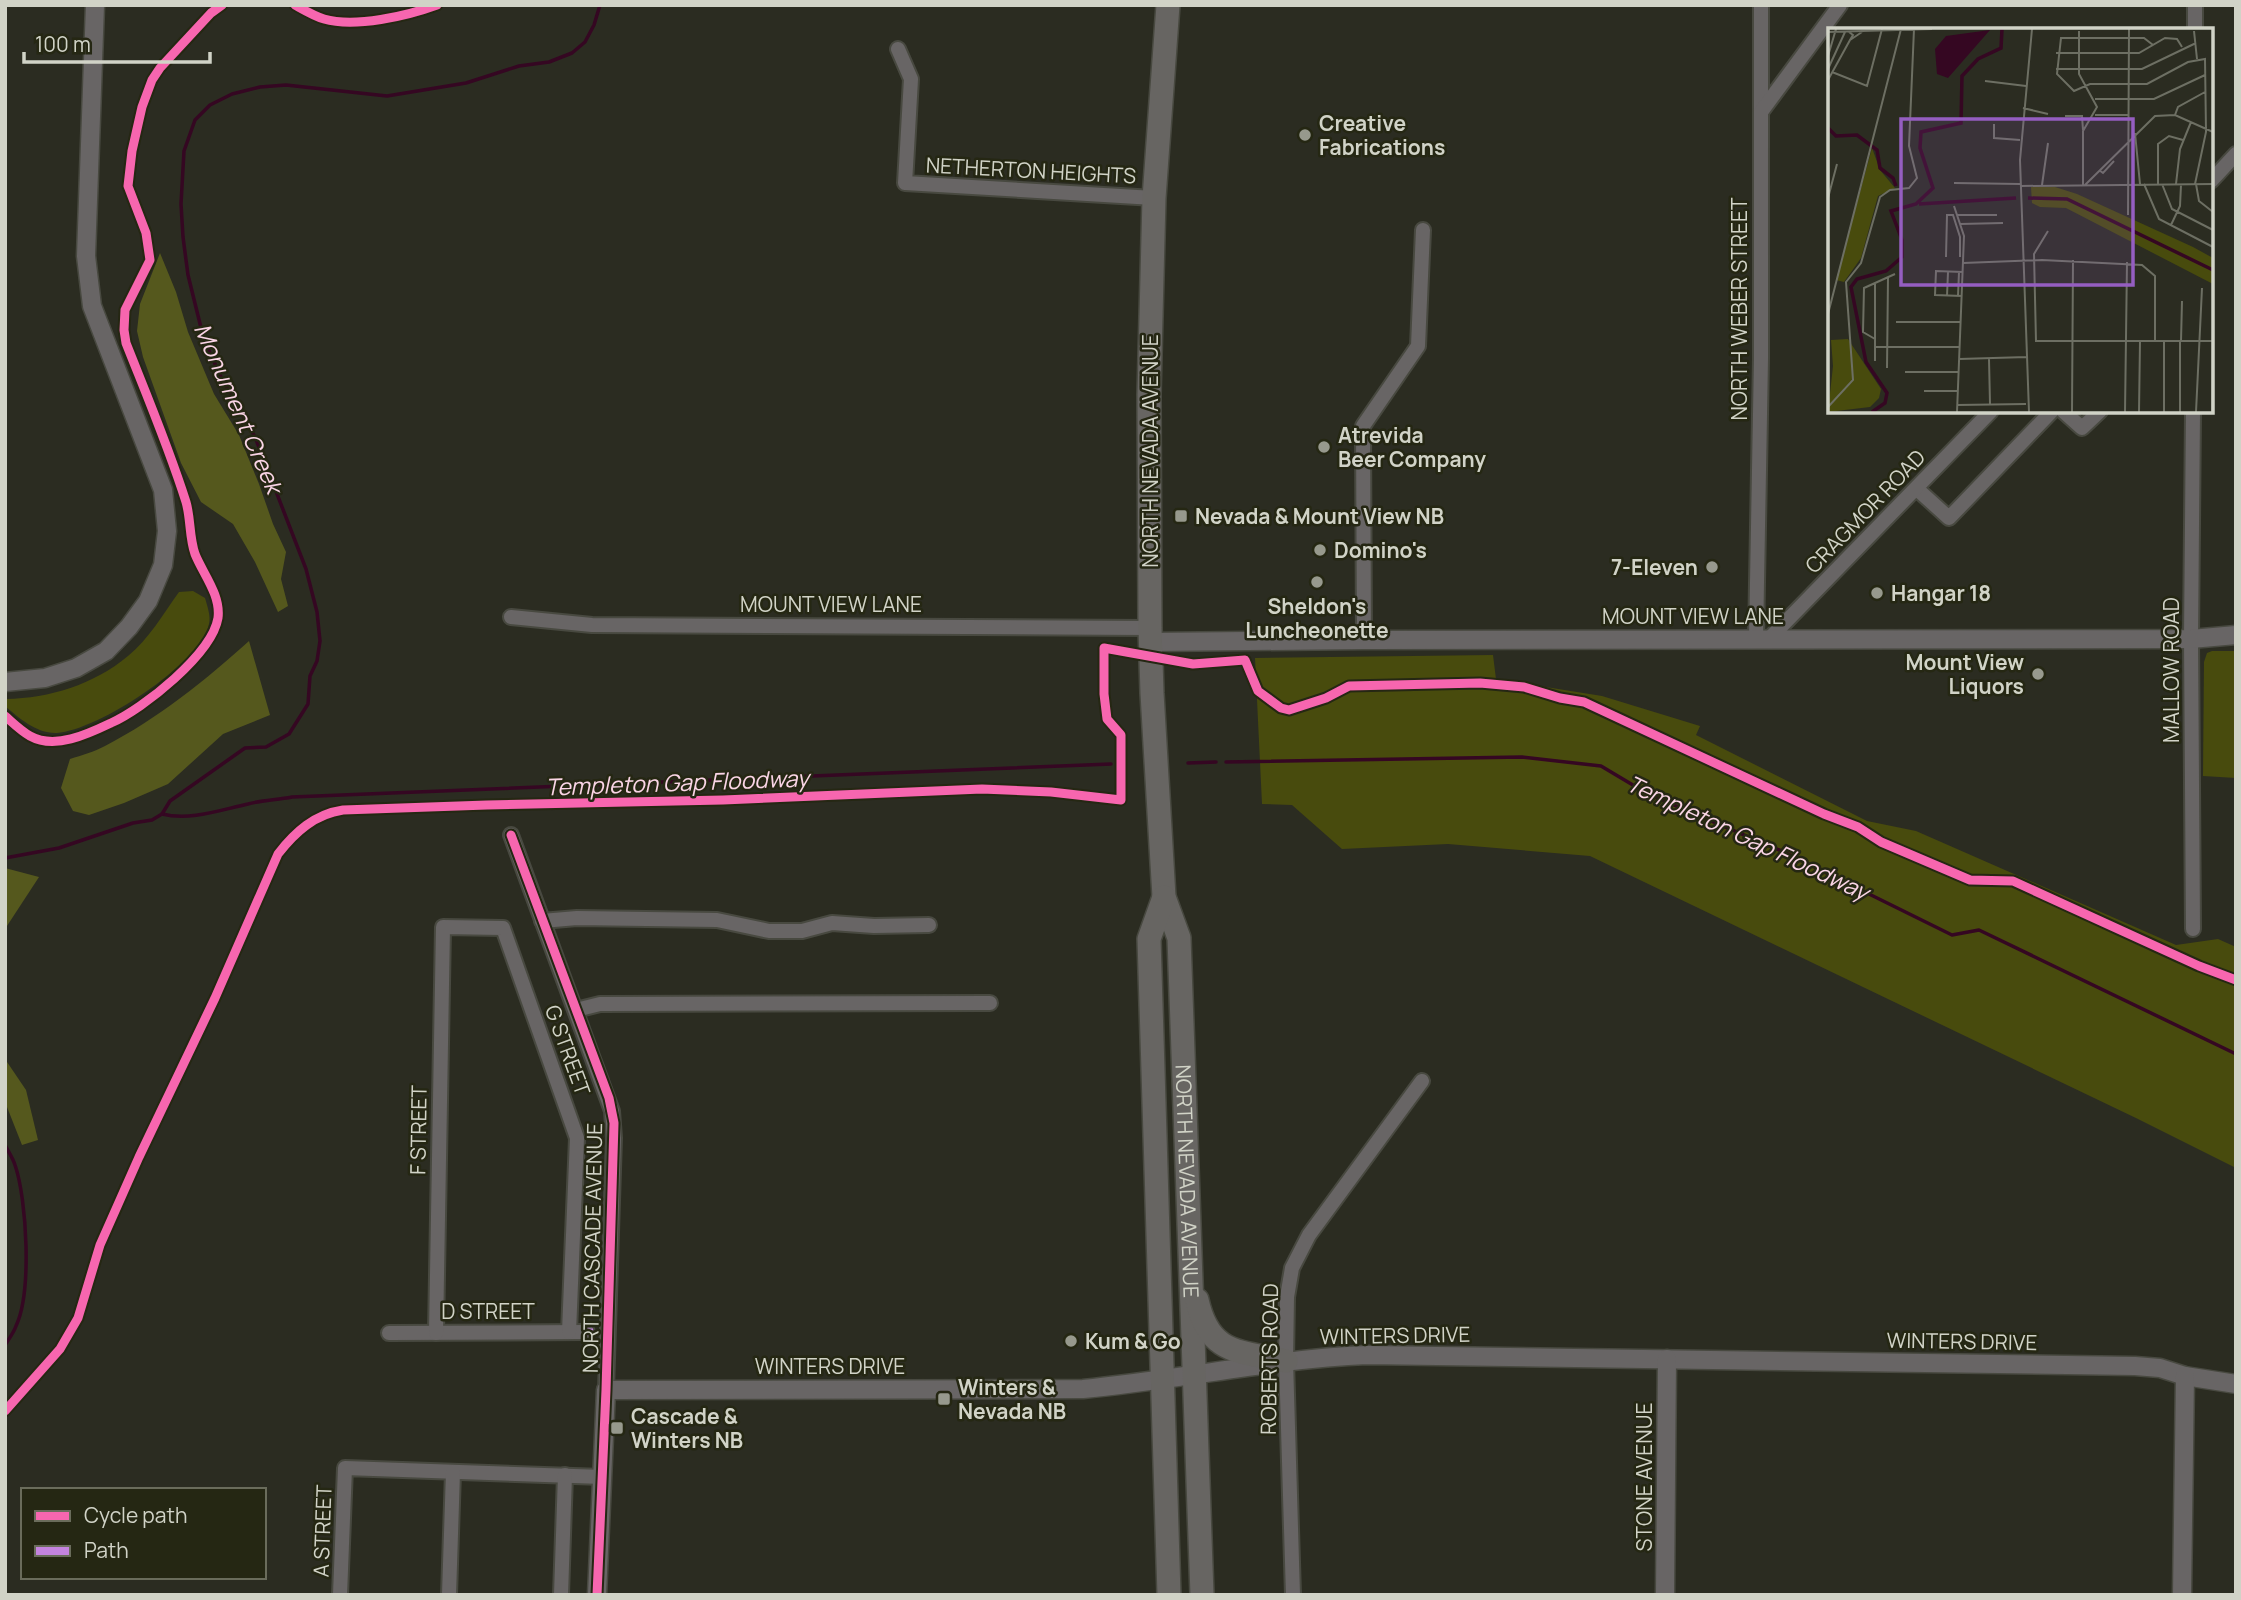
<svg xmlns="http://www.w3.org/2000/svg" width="2241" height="1600" font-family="Manrope,sans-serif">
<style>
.green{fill:#484b0d}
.forest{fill:#55581d}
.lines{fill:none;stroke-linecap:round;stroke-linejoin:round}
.stream{stroke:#350722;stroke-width:3.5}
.minor-casing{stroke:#484940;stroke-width:18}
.tertiary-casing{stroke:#484940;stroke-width:21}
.primary-casing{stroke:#484940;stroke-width:26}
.minor{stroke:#686565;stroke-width:14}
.tertiary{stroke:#686565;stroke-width:18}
.primary{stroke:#676562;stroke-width:23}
.quiet{stroke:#c483df;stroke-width:7;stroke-dasharray:14 7;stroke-linecap:butt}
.cycleway-casing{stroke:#252713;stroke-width:13}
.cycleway{stroke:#f766af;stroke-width:9}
.poi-dot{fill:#97998d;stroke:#252713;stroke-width:2.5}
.labels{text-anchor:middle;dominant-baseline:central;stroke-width:5;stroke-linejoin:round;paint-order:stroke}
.poi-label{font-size:21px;font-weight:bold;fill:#d1d3c7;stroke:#252713;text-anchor:start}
.street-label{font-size:21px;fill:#d1d3c7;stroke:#252713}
.water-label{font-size:23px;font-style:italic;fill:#fad5e6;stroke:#252713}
.inset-river{fill:none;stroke:#350722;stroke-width:3.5}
.inset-road{fill:none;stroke:#6d6f63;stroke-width:2}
.view{fill:#955ec1;fill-opacity:0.15;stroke:#955ec1;stroke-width:3.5}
.inset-edge{fill:none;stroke:#d1d3c7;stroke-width:3.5}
</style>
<rect width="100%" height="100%" fill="#2b2c21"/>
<g class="green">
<path d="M193,591L205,598C207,605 211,616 209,624C199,665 98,730 57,733C37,734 19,718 5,706L6,699C50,698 93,685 128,656C148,640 164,613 179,592Z"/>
<polygon points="2212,651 2236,651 2236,778 2203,776 2204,662 2207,653"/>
<polygon points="1493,655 1496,679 1602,696 1700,726 1696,735 1867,821 1916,831 2176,945 2218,939 2236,947 2236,1168 2138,1119 1590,856 1448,844 1342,849 1292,805 1262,804 1255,658"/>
</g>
<g class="forest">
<polygon points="160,253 176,292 188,332 214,394 239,435 259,484 273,524 286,552 281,579 288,606 278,612 255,562 233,524 201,502 181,463 143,357 137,331 140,304"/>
<path d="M249,641L270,715L223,734L168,784L124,803L89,815L73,811L61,788L70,759C82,755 94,752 105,746C157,719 206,680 249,641Z"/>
<polygon points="5,868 39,877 5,929"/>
<polygon points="5,1059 26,1090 38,1140 22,1145 5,1102"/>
</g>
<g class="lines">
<g class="stream">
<polyline points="1226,762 1522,757 1601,766 1648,794 1784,852 1952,935 1979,930 2236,1054"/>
<polyline points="1188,763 1216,762"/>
<path d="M162,814C190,821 220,810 248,804C262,800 277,800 292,797L1111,764"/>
<polyline points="5,858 59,848 133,823 152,820 162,814 170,801 245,748 266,747 289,734 308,704 310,676 317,661 320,641 317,612 306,569 255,437 221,377 204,340 188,275 183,237 181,204 184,151 195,120 210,105 232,94 260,87 286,85 387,96 466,83 519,66 549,62 572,53 585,42 594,25 600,5"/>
<path d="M5,1145C8,1151 13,1158 15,1165C27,1200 32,1292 16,1326C14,1332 9,1339 5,1345"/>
</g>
<defs>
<g id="minor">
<polyline points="1761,5 1761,112"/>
<polyline points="2195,5 2195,30"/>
<polyline points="898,49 911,79 905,183 1154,198"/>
<polyline points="2211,181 2236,154"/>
<polyline points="2063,411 2082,428 2100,411"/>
<polyline points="2193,411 2191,639 2193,929"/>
<polyline points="1917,489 1949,518 2052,411"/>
<polyline points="511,617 592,625 1150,628"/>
<polyline points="1756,639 1761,358 1761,112 1840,5"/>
<polyline points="1769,639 1991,411"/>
<polyline points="1364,640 1363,426 1418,346 1423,230"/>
<polyline points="511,835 612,1111 614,1138 606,1390"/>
<polyline points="542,921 577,918 717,920 769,931 802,931 832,923 874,926 929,925"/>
<polyline points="576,1010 600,1004 990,1003"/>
<polyline points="389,1333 587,1332"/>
<polyline points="436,1333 443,927 503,928 577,1138 569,1332"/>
<polyline points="340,1595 345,1468 603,1477"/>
<polyline points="449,1595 453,1472"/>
<polyline points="561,1595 565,1475"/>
<polyline points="1293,1595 1286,1361 1287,1297 1292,1268 1309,1235 1422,1081"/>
</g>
<g id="tertiary">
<polyline points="1151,642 1364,640 2191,639 2236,635"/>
<polyline points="5,682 45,678 76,668 106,651 129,627 148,601 163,565 167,531 163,490 92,306 86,256 95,5"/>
<path d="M597,1595L606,1390L1083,1389C1178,1380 1271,1359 1367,1355L2135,1366L2160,1368L2185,1376L2236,1384"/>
<polyline points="1665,1595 1667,1359"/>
<polyline points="2182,1595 2185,1376"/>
</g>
<g id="primary">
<path id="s1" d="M1168,5L1154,198L1149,395L1150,628L1152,693L1164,897L1179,938L1202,1595"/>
<polyline points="1164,897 1149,939 1169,1595"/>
<path d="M1197,1300C1209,1355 1239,1351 1286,1361"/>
</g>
</defs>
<use href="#minor" class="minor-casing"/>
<use href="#tertiary" class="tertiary-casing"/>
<use href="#primary" class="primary-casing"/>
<use href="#minor" class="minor"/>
<use href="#tertiary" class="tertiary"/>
<use href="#primary" class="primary"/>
<polyline class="quiet" points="587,1332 593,1332"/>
<defs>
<g id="cycleway">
<path d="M295,5C304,10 314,16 324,19C355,28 407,16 437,5"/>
<path d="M5,716C13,723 21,731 30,736C55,750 88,734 111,723C143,709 212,654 218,618C221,595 203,574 195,554C189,537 191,519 186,502C169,448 147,396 126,343L124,330L125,310L150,260L146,233L128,186L132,151L142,107L152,80L160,68L211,13L222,5"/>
<polyline points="511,835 609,1098 614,1123 606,1390 597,1595"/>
<path d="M5,1411L60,1349L78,1318L100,1245L139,1157L215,998L278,854C295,832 315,814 343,810L487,805L723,800L982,789L1051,792L1121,800V735L1107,719L1104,694V648L1193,664L1245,660L1258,691L1281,708L1289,710L1326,698L1349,686L1480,683L1524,687L1560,698L1584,702L1824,814L1858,827L1881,842L1970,880L2013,881L2199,966L2236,980"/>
</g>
</defs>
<use href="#cycleway" class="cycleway-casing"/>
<use href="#cycleway" class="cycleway"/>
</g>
<g class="poi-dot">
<circle cx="1305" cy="135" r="7"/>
<circle cx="1324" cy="447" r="7"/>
<rect x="1174" y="509" width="14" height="14" rx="3.5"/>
<circle cx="1320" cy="550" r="7"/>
<circle cx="1712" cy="567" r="7"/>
<circle cx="1317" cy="582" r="7"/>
<circle cx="1877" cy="593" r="7"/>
<circle cx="2038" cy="674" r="7"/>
<circle cx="1071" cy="1341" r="7"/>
<rect x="937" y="1392" width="14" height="14" rx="3.5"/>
<rect x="610" y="1421" width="14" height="14" rx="3.5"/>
</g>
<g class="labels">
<g class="poi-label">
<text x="1319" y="123">Creative<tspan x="1319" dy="24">Fabrications</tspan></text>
<text x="1338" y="435">Atrevida<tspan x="1338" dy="24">Beer Company</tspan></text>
<text x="1195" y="516">Nevada &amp; Mount View NB</text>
<text x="1334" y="550">Domino's</text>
<text x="1698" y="567" text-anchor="end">7-Eleven</text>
<text x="1891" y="593">Hangar 18</text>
<text x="1317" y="606" text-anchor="middle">Sheldon's<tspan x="1317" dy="24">Luncheonette</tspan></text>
<text x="2024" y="662" text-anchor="end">Mount View<tspan x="2024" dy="24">Liquors</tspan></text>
<text x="1085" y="1341">Kum &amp; Go</text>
<text x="958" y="1387">Winters &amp;<tspan x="958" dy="24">Nevada NB</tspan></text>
<text x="631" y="1416">Cascade &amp;<tspan x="631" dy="24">Winters NB</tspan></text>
</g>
<g class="street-label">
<text transform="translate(1031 170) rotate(3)">NETHERTON HEIGHTS</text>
<text transform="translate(1739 309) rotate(-90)">NORTH WEBER STREET</text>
<text transform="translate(1150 451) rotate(-90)">NORTH NEVADA AVENUE</text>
<text transform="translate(1865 511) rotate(-46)">CRAGMOR ROAD</text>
<text x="831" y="604">MOUNT VIEW LANE</text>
<text x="1693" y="616">MOUNT VIEW LANE</text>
<text transform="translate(2171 670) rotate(-90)">MALLOW ROAD</text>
<text transform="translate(568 1050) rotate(70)">G STREET</text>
<text transform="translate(418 1130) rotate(-89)">F STREET</text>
<text stroke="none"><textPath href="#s1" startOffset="1180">NORTH NEVADA AVENUE</textPath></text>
<text transform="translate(592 1248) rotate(-89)">NORTH CASCADE AVENUE</text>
<text x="488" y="1311">D STREET</text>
<text transform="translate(1395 1335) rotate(-1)">WINTERS DRIVE</text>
<text transform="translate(1962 1341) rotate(1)">WINTERS DRIVE</text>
<text transform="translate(1269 1359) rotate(-89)">ROBERTS ROAD</text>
<text x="830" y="1366">WINTERS DRIVE</text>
<text transform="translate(1644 1477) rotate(-90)">STONE AVENUE</text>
<text transform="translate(322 1531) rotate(-88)">A STREET</text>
</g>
<g class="water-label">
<text transform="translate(239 408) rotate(66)">Monument Creek</text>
<text transform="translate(677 782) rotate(-2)">Templeton Gap Floodway</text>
<text transform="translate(1748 837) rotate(25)">Templeton Gap Floodway</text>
</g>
</g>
<g transform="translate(1828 28)">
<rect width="385" height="385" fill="#2b2c21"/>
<path d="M44,120L52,142L67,160L50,168L33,230L16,254L8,252ZM203,159H227L249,166L365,219L385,230V256L238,180L212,179L204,175ZM20,311L53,361L51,370L42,379L0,384L5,338L3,312Z" fill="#484b0d"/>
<path d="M162,2L120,50L109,46L107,21L118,8Z" fill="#350722"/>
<path class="inset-river" d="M0,100L8,108L29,107L49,122L52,140L65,150L68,158M200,170L239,171L385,242M91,176L188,170M44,384L57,375L59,365L38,334L23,259L29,251L58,243L74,229V212L63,183L88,176L105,160L92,120L93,104L133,95L134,48L150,31L173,20L174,1"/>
<path class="inset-road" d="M251,3V46L269,79L255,103V157M366,3L369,31M0,4L104,1M21,4L25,7L22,12L34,4M325,17L316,10H233L229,46L246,63L262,56H319L360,34L377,31L378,104L367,156M228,25H311L337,10L349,11L354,19M0,28L8,1M0,41L17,4M228,41H314L368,15M4,44L39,58L54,1M0,52L22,12M157,53L198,58M267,71H326L377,47M195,80L220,86M267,87H300M347,87L350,79L377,64M237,88H254L255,102M166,96V110L192,112M307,105L312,156M271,142L275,145L286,133M126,155L192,156M316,156L331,191L385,219M330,156V116L341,108L355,112M334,156L344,181L385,202M348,156L352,121L363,94M368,156L371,173L385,184M214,157L220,115M257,157L327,88L347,87L385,104M193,158L385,156M0,170L9,136M126,178L136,208L129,384M129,187H169M300,187L301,1M132,196L175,195M343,197L352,178L353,157M220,203L206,226L208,313H385M118,229L119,187H125L132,209V229M135,235L214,232L314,237L327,248V313M119,268L120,244M130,268L131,244M134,268L107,267L108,243L135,244M0,286L73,1M68,294H133M0,296V359M47,311L35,304L36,260L67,246M353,313L354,273M47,319H132M131,331L199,329M161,331L162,376M47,333V255M59,340L60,249M77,344H131M96,363H130M129,377L198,376M0,379L25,352L18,254L33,235L52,169L62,162L81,160L89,150L81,118L86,1M201,384L192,132L204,1M244,384L245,232M297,384L299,234M311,384L312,313M336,384V313M352,384V313M368,384L374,260M384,384L385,303"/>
<path class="view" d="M73,91H305V257H73Z"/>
<rect width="385" height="385" class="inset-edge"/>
</g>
<rect width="2241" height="1600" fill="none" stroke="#d1d3c7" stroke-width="14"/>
<rect x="21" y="1488" width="245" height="91" fill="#252713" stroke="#6a6c5b" stroke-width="2"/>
<rect x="35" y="1511" width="35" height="10" fill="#f766af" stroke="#6a6c5b" stroke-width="2"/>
<text x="84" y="1523" font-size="21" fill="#d1d3c7">Cycle path</text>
<rect x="35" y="1546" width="35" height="10" fill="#c483df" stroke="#6a6c5b" stroke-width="2"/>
<text x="84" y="1558" font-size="21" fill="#d1d3c7">Path</text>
<path d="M24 52v10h186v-10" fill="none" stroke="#d1d3c7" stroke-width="3.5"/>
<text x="35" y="52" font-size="21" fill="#d1d3c7" stroke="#252713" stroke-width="5" paint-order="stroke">100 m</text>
</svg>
